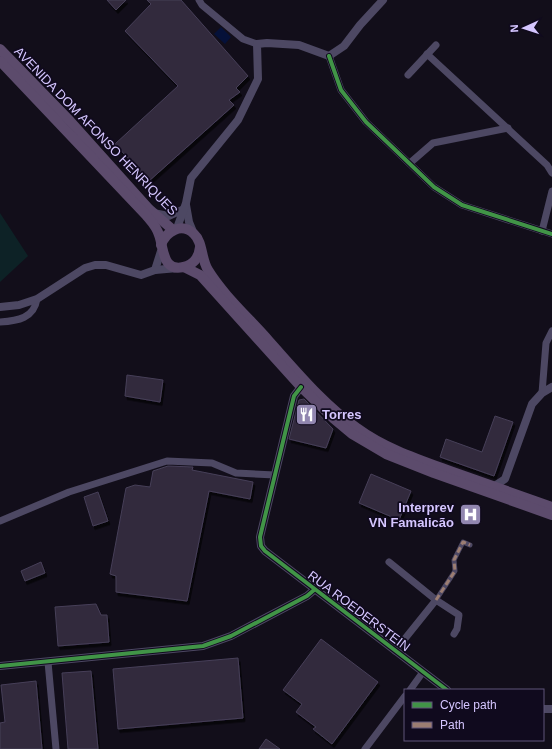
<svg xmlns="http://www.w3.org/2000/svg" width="552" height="749" font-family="Arial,sans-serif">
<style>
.green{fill:#0d2226}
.water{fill:#051139}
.building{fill:#302a3d;stroke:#473f58;filter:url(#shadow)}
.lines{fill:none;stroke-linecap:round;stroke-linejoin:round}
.pedestrian{stroke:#4d4863;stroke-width:5}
.minor{stroke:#4d4863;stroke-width:7}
.tertiary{stroke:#4d4863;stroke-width:8}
.primary{stroke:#5c4b6c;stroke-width:10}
.quiet{stroke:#9b7d72;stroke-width:3;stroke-dasharray:6 3;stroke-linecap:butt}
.cycleway-casing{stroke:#100a1e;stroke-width:6}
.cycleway{stroke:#419447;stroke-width:4}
.labels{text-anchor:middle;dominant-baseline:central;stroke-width:3.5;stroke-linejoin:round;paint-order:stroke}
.street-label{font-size:13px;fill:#d5c6ff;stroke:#100a1e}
.poi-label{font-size:13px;font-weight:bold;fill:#d5c6ff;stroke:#100a1e;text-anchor:start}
</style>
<defs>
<filter id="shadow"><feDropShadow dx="2" dy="3.5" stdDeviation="0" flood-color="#0009"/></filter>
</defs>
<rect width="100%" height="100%" fill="#120e1a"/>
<polygon class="green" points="0,213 28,256 0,282"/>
<polygon class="water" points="221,27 231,37 225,44 214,34"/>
<g class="building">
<polygon points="107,0 126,0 116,10"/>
<polygon points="147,0 181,0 248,76 236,88 240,92 229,100 234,105 149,181 115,144 178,86 125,31 151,4"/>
<polygon points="127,375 163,380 160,402 125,396"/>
<polygon points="304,399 333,429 326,448 289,439 299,400"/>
<polygon points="495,416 513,422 494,476 440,457 446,439 482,452"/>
<polygon points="168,466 193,467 192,470 253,482 250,499 209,491 187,601 116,592 116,576 110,574 126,488 135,485 150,487 153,471"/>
<polygon points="371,474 411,491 399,520 359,503"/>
<polygon points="98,492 108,521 93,526 84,497"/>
<polygon points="41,562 45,573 25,581 21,571"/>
<polygon points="96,604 101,615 107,615 109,642 58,646 55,607"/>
<polygon points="321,639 378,682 332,744 313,729 316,727 296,712 302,704 283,690"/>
<polygon points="238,658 243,718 118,729 113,669"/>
<polygon points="91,671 98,749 68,749 62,673"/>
<polygon points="36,681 42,749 0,749 0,723 5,722 1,685"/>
<polygon points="266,739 280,749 259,749"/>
</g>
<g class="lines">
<polyline class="pedestrian" points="436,600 455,571 454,560 463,542 470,545"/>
<g class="minor">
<polyline points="199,0 202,5 243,39 257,44"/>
<polyline points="427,54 547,165 552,173"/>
<polyline points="329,56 341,90 366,122 434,187 462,205 552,234"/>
<polyline points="408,75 436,45"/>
<polyline points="410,163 433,143 508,128"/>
<polyline points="542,231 552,191"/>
<path d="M0,322C18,321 34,318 37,299"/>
<polyline points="542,393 546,343 552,331"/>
<polyline points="0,521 69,492 167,461 212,463 236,473 275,475"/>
<polyline points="389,562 436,600 459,615 457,629 454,634"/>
<polyline points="395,651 436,600"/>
<polyline points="48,662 56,749"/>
<polyline points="410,690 423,672"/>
<polyline points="365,749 405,696"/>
</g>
<g class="tertiary">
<polyline points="186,205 189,222 194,234"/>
<polyline points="153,213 169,216 184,209"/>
<polyline points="177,228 186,203 191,178 238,120 258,79 257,44 267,43 299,45 329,56 344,46 360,25 383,0"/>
<polyline points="155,270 161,251"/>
<polyline points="0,307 19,305 37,299 85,268 95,265 106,265 141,275 155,270 178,268"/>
<polyline points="301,387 294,396 260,537 261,546 265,551 447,690"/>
<polyline points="493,487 505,479 532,404 542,393 552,387"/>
<polyline points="0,666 203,646 231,636 307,596 314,590"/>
<polyline points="543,709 552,709"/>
</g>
<g class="primary">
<polyline points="0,49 70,121 149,209 173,230"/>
<path d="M0,61L146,215C151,221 157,227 159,235C164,248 162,275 187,266C195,263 199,256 200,247"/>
<path d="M161,245C166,231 182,222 194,234C203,242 201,259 208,270C224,296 249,318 269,341C296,371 323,404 357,428C384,448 417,459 450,471C484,483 518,495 552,507"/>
<polyline points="184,267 200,275 301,387 334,419 352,434 386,454 434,473 552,515"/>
</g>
<polyline class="quiet" points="436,600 455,571 454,560 463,542 470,545"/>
<defs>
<g id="cycleway">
<polyline points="329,56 341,90 366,122 434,187 462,205 552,234"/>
<polyline points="301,387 294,396 260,537 261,546 265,551 447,690"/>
<polyline points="0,666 203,646 231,636 307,596 314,590"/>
</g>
</defs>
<use href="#cycleway" class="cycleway-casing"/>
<use href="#cycleway" class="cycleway"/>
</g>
<defs>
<symbol id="restaurant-square" viewBox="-11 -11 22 22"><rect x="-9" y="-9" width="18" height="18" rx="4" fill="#9186af" stroke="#100a1e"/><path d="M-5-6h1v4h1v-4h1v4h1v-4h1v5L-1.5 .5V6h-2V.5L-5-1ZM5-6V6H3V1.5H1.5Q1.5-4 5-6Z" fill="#fff"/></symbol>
<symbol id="hospital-square" viewBox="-11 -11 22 22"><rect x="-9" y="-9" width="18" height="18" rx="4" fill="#9186af" stroke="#100a1e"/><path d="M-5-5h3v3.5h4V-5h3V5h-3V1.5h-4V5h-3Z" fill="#fff"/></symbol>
</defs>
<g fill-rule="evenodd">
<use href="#restaurant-square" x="294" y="402" width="25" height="25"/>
<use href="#hospital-square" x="458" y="502" width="25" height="25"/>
</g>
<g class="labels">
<g class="street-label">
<text transform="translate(96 131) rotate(46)">AVENIDA DOM AFONSO HENRIQUES</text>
<text transform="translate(359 611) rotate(37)">RUA ROEDERSTEIN</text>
</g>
<g class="poi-label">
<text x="322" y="414">Torres</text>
<text x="454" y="507" text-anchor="end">Interprev<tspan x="454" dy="15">VN Famalicão</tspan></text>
</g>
</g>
<rect x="404" y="689" width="140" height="52" fill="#100a1e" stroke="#5f5578"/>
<rect x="412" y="702" width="20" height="6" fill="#419447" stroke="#5f5578"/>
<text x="440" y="709" font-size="12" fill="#d5c6ff">Cycle path</text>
<rect x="412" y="722" width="20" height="6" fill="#9b7d72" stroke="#5f5578"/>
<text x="440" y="729" font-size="12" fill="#d5c6ff">Path</text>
<g transform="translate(524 28) rotate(267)" stroke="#100a1e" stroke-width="3" paint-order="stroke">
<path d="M0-3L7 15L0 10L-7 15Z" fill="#d5c6ff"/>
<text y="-6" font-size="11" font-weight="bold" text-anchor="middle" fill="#d5c6ff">N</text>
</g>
</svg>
